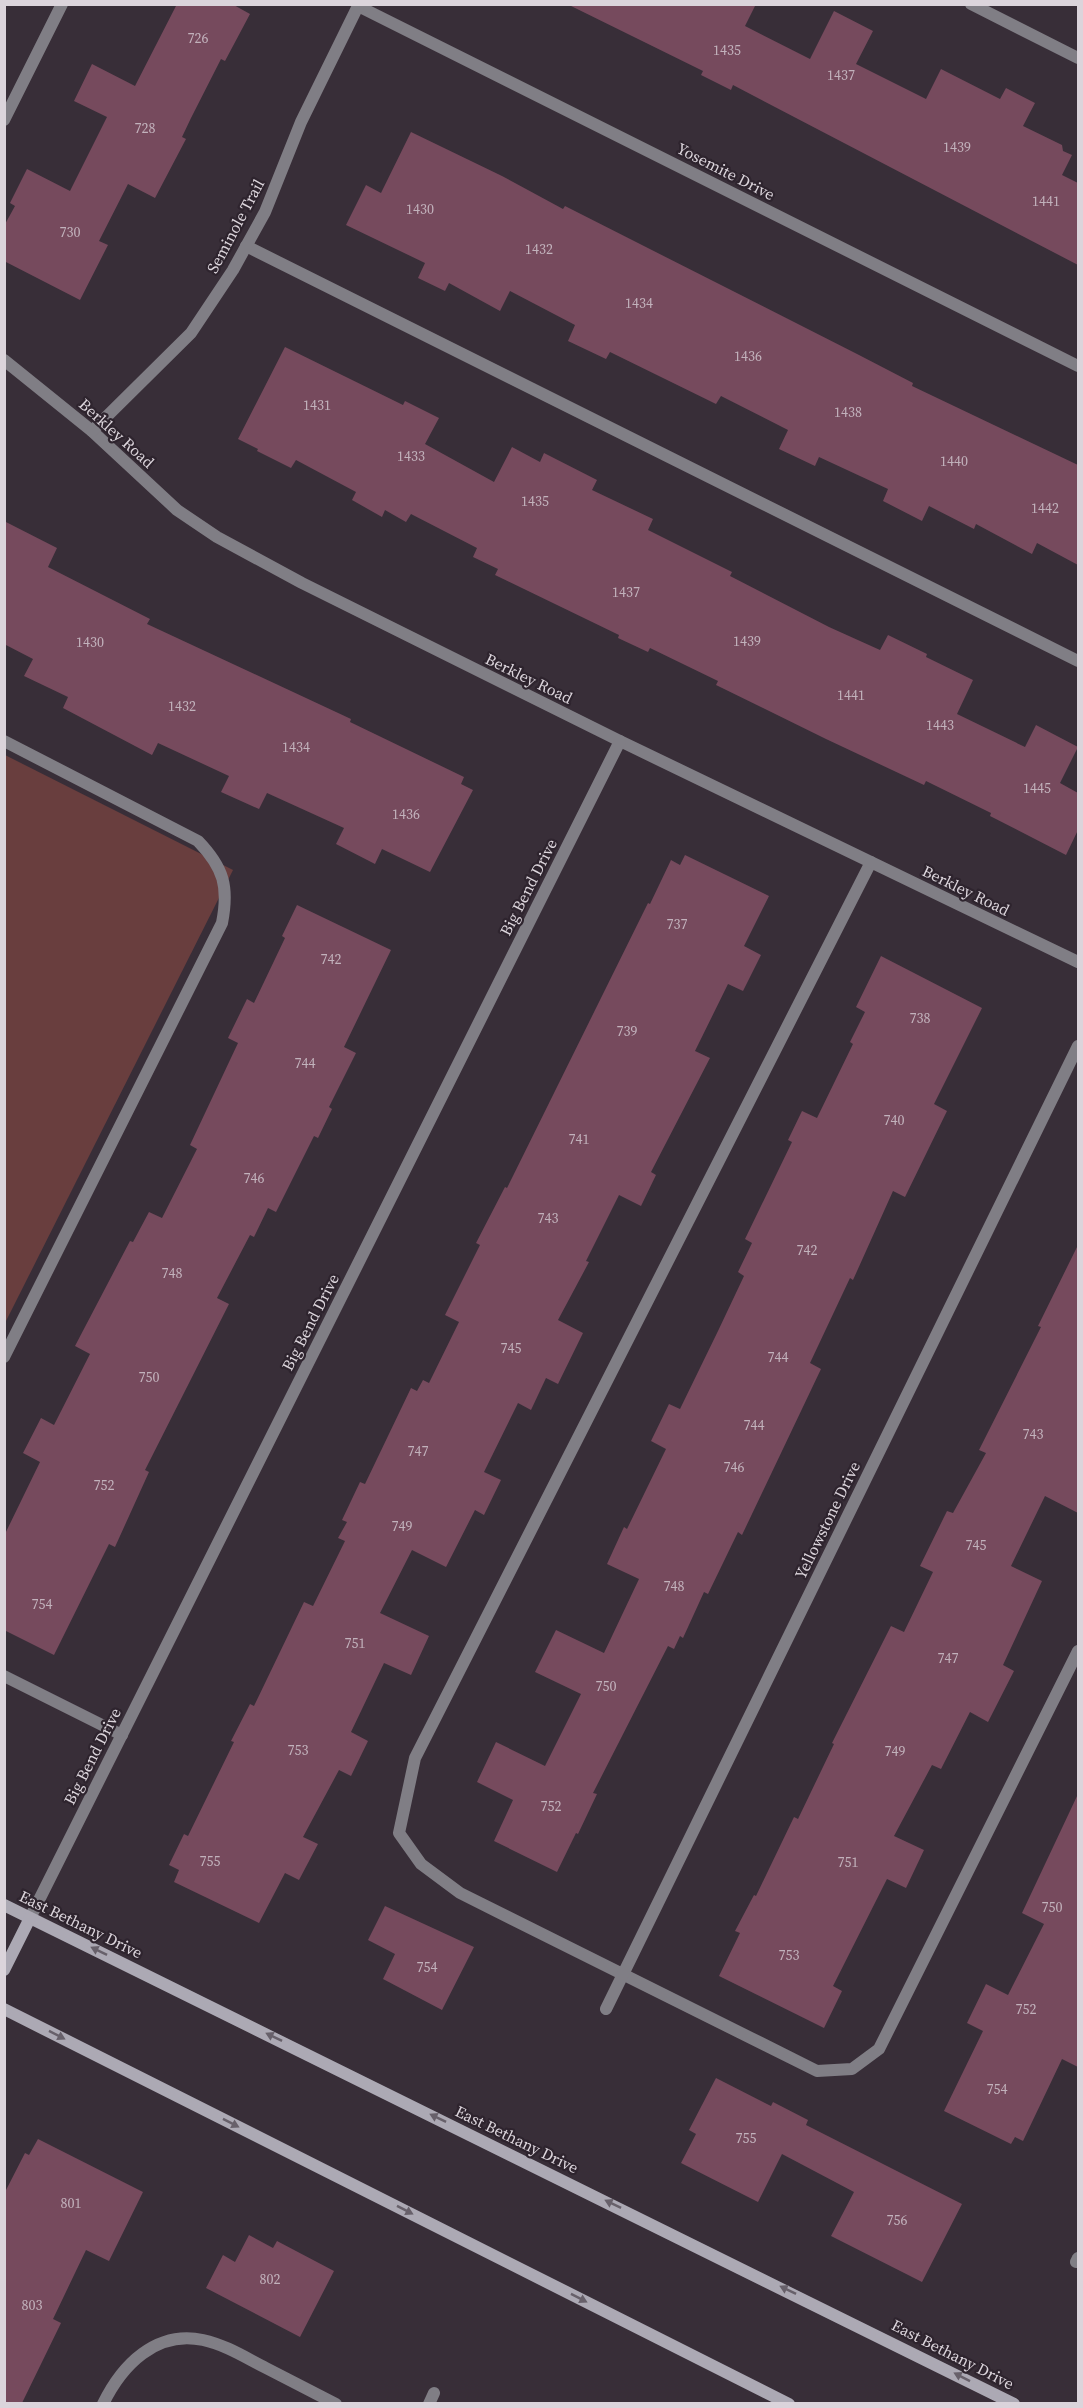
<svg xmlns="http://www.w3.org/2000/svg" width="1083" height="2408" font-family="'Source Serif 4',serif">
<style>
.green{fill:#693e3e}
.building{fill:#764a5d}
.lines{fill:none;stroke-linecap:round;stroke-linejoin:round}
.lane{stroke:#807e85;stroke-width:12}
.street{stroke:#807e85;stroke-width:12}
.secondary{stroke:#aca9b4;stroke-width:12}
.oneway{fill:#67606a}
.labels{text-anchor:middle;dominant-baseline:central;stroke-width:4.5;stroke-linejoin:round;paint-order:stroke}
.number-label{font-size:14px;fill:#c2b2bc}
.street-label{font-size:16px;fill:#dbd4db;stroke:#2e242e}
</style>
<rect width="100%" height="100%" fill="#382e38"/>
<polygon class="green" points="5,755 233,870 5,1323"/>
<g class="building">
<polygon points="177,4 232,4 250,14 225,61 221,59 191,118 182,137 186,139 155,198 128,184 99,241 108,245 80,300 4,261 4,226 15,206 10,203 27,169 70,191 107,117 74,101 92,64 135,86"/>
<polygon points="567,4 756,4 745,26 810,59 834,11 873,31 856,64 926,99 941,69 1000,99 1006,88 1035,103 1023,126 1062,145 1063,151 1072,155 1062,175 1078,183 1078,265 733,85 731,90 701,75 703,71"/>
<polygon points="411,132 502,176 563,209 565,206 859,355 913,383 912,386 1078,465 1078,565 1037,543 1032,554 976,524 974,529 929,506 922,521 883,501 888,489 819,457 815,466 779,449 788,430 721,396 716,404 610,352 606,359 568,341 575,325 510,291 500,311 449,283 445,291 418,278 425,263 346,225 366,185 381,193"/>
<polygon points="285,347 403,405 405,401 439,418 425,444 494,482 512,447 540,462 544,453 597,480 592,490 653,519 648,530 732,572 730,576 829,627 880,650 888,635 927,654 926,657 973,680 957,714 1025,747 1036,725 1078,747 1060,783 1078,793 1078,830 1066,855 990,816 991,813 926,781 924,785 826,739 716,685 718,681 650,648 648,652 618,638 619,635 495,575 498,569 473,557 477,548 411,514 406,522 385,510 382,517 352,500 356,492 296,460 291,468 257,451 258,449 238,439"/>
<polygon points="4,521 57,548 48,567 150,619 147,624 351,719 350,722 464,777 461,784 473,790 430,872 382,849 375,864 336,844 344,828 267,793 259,809 221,792 229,776 158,743 152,755 63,708 68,697 24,676 33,659 4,644"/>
<polygon points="685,855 769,896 744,946 761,955 743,991 728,984 695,1051 710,1058 651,1172 656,1175 641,1206 619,1195 586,1261 589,1262 558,1320 583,1333 558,1384 546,1378 531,1410 518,1403 484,1472 501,1480 484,1515 475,1510 446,1567 412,1550 380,1613 429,1636 411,1675 384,1663 351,1732 368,1741 351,1776 339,1770 303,1837 318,1844 299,1880 285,1873 259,1923 174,1882 179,1870 169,1865 184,1834 188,1836 234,1742 231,1741 250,1704 254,1706 304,1602 313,1606 345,1541 338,1538 347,1522 342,1520 360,1482 365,1484 411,1388 417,1391 423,1380 429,1383 459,1322 445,1315 480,1245 476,1243 505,1187 507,1188 648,903 650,904 671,860 680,865"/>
<polygon points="297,905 391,950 344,1047 356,1053 329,1107 332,1109 318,1138 314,1136 276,1212 268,1208 254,1237 250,1235 217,1298 229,1304 145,1470 149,1472 115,1547 109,1544 54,1655 4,1630 4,1536 40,1462 23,1453 41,1418 54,1425 90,1354 75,1346 130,1241 133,1242 149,1212 162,1218 197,1149 190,1145 238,1043 228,1038 247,999 254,1003 285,938 282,936"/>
<polygon points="881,956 982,1008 934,1104 947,1111 905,1197 893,1191 853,1280 850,1278 810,1363 821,1369 742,1535 738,1532 708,1594 704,1592 683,1638 680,1636 674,1649 668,1646 593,1793 597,1794 578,1834 576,1833 557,1872 494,1841 513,1800 477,1782 496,1742 545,1766 581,1694 535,1672 556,1630 604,1653 639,1579 607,1564 624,1527 627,1529 666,1449 651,1441 669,1404 680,1409 718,1331 744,1276 738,1272 752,1243 745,1239 792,1142 788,1140 802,1111 817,1118 853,1044 850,1042 865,1012 856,1007"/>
<polygon points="1078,1245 1078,1513 1045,1496 1011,1566 1042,1581 1003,1665 1014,1671 988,1722 970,1712 941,1769 932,1765 894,1836 924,1850 906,1888 887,1879 833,1986 842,1991 824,2028 719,1976 740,1933 735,1931 754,1895 756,1896 794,1817 798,1819 834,1744 832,1743 891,1626 904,1632 933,1572 920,1566 947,1511 953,1513 986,1453 979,1450 1041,1327 1038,1326"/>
<polygon points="1078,1794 1078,2067 1062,2059 1023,2141 1015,2137 1011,2144 944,2111 983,2031 967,2023 986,1984 1008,1995 1044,1924 1022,1913"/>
<polygon points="385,1906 474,1947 442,2010 383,1979 395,1954 368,1940"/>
<polygon points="716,2078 771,2106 773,2102 808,2120 806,2125 962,2204 922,2282 831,2236 854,2192 782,2154 758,2202 681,2163 696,2134 689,2130"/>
<polygon points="38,2139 143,2192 109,2261 86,2250 53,2319 61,2323 22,2403 4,2403 4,2194 25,2153 29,2155"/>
<polygon points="249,2235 273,2248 277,2241 334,2271 300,2337 206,2288 223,2255 235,2262"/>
</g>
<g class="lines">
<g class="lane">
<polyline points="971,4 1078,58"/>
<polyline points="4,120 62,4"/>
<polyline points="246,246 1078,661"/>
<path d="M4,741L198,841C224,868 229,887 222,923L4,1357"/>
<polyline points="871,862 415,1758 399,1833 421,1864 460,1893 817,2071 852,2069 879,2049 1078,1651"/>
<polyline points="4,1676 122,1735"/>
<path d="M103,2404C122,2365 156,2330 203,2340C226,2345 246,2358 266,2368C289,2380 313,2392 336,2404"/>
</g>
<g class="street">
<polyline points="358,6 1078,366"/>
<polyline points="4,360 92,431 177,510 217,537 302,583 620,741 1078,962"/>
<polyline points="92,431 191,333 233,270 265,212 301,122 359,4"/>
<polyline points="30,1918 620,741"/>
<polyline points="606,2009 1078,1046"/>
<polyline points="1076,2262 1078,2258"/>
<polyline points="429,2404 434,2393"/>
</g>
<g class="secondary">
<polyline points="4,1905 1014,2404"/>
<polyline points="4,1970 30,1918"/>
<polyline points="4,2009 789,2404"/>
</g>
</g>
<defs><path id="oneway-solid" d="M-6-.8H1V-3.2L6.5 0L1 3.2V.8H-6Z" transform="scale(1.5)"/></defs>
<g class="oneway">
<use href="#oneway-solid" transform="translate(99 1951) rotate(-154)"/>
<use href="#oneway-solid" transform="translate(57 2035) rotate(27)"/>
<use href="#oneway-solid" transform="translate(274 2037) rotate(-154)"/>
<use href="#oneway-solid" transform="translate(438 2118) rotate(-154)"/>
<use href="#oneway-solid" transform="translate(231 2123) rotate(27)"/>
<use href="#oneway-solid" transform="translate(613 2204) rotate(-154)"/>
<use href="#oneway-solid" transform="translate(405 2210) rotate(27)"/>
<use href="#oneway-solid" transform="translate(788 2290) rotate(-154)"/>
<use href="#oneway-solid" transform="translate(579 2298) rotate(27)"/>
<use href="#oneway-solid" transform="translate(962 2377) rotate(-153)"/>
</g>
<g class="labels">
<g class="number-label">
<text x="198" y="38">726</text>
<text x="727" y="50">1435</text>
<text x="841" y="75">1437</text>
<text x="145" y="128">728</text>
<text x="957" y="147">1439</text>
<text x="1046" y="201">1441</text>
<text x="420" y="209">1430</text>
<text x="70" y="232">730</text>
<text x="539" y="249">1432</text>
<text x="639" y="303">1434</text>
<text x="748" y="356">1436</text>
<text x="317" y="405">1431</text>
<text x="848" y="412">1438</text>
<text x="411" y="456">1433</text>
<text x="954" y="461">1440</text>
<text x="535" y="501">1435</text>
<text x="1045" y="508">1442</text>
<text x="626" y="592">1437</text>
<text x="747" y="641">1439</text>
<text x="90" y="642">1430</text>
<text x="851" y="695">1441</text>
<text x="182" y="706">1432</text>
<text x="940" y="725">1443</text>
<text x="296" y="747">1434</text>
<text x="1037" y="788">1445</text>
<text x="406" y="814">1436</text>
<text x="677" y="924">737</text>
<text x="331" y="959">742</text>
<text x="920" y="1018">738</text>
<text x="627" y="1031">739</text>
<text x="305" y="1063">744</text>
<text x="894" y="1120">740</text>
<text x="579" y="1139">741</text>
<text x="254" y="1178">746</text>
<text x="548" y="1218">743</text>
<text x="807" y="1250">742</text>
<text x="172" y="1273">748</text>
<text x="511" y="1348">745</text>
<text x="778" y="1357">744</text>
<text x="149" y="1377">750</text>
<text x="754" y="1425">744</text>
<text x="1033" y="1434">743</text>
<text x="418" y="1451">747</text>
<text x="734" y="1467">746</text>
<text x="104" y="1485">752</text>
<text x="402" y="1526">749</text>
<text x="976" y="1545">745</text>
<text x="674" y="1586">748</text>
<text x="42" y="1604">754</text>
<text x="355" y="1643">751</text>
<text x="948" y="1658">747</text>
<text x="606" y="1686">750</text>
<text x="298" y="1750">753</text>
<text x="895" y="1751">749</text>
<text x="551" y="1806">752</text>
<text x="210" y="1861">755</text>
<text x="848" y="1862">751</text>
<text x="1052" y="1907">750</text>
<text x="789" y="1955">753</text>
<text x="427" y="1967">754</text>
<text x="1026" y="2009">752</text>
<text x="997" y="2089">754</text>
<text x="746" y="2138">755</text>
<text x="71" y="2203">801</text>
<text x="897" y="2220">756</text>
<text x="270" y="2279">802</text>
<text x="32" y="2305">803</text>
</g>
<g class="street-label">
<text transform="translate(726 171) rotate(27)">Yosemite Drive</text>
<text transform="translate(235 226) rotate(-62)">Seminole Trail</text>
<text transform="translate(117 433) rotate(42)">Berkley Road</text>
<text transform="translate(529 678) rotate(26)">Berkley Road</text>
<text transform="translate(528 887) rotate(-63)">Big Bend Drive</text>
<text transform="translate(966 890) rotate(26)">Berkley Road</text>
<text transform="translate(310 1322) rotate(-63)">Big Bend Drive</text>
<text transform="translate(827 1520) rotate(-64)">Yellowstone Drive</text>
<text transform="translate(92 1756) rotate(-63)">Big Bend Drive</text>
<text transform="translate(81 1924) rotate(26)">East Bethany Drive</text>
<text transform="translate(517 2139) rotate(26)">East Bethany Drive</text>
<text transform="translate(953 2354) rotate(27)">East Bethany Drive</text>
</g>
</g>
<rect width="1083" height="2408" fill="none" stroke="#dbd4db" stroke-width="12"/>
</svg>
